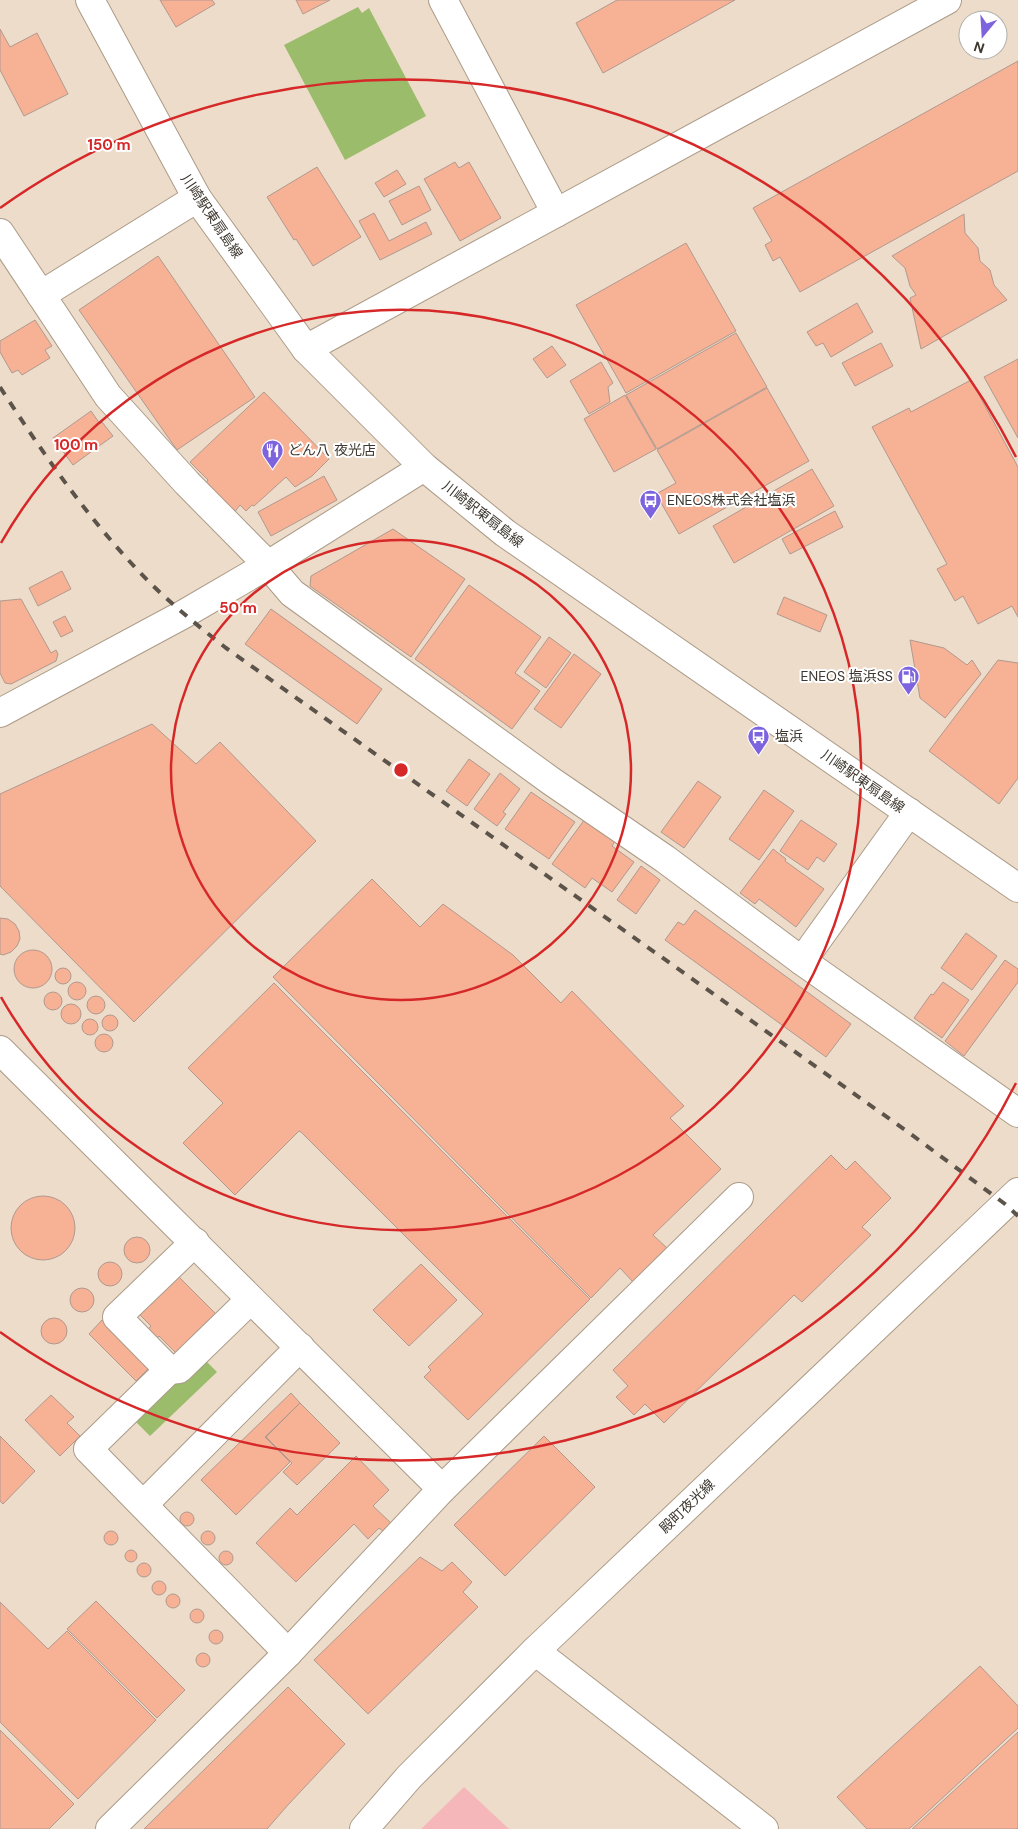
<svg xmlns="http://www.w3.org/2000/svg" width="1018" height="1829" font-family="'DM Sans','Noto Sans JP',sans-serif">
<style>
.green{fill:#f6b7bb}
.water{fill:#9abc6b}
.building{fill:#f7b195;stroke:#b1998f}
.lines{fill:none;stroke-linecap:round;stroke-linejoin:round}
.minor-casing{stroke:#ab9b88;stroke-width:30}
.highway-casing{stroke:#ab9b88;stroke-width:30}
.minor{stroke:#fff;stroke-width:28}
.highway{stroke:#fff;stroke-width:28}
.rail{stroke:#5c544a;stroke-width:4;stroke-dasharray:9 9;stroke-linecap:butt}
.ring{fill:none;stroke:#d62828;stroke-width:2.5}
.labels{text-anchor:middle;dominant-baseline:central;stroke-width:4;stroke-linejoin:round;paint-order:stroke}
.street-label{font-size:14px;fill:#3d372f;stroke:#fff}
.poi-label{font-size:14px;fill:#3d372f;stroke:#fff;text-anchor:start}
.centre{fill:#d62828;stroke:#fff;stroke-width:2.5}
.ring-label{font-size:15px;text-anchor:middle;font-weight:bold;fill:#d62828;stroke:#fff;stroke-width:4;stroke-linejoin:round;paint-order:stroke}
</style>
<rect width="100%" height="100%" fill="#eddcc9"/>
<polygon class="green" points="464,1787 509,1829 421,1829"/>
<g class="water">
<polygon points="358,7 362,13 369,8 426,116 345,160 284,45"/>
<polygon points="202,1357 217,1372 150,1436 135,1421"/>
</g>
<g class="building">
<polygon points="160,0 212,0 215,4 176,27"/>
<polygon points="296,0 330,0 303,14"/>
<polygon points="617,0 735,0 603,73 576,23"/>
<polygon points="0,29 10,47 37,33 68,94 24,116 0,70"/>
<polygon points="1018,61 1018,171 800,292 780,257 773,261 765,245 772,241 753,208"/>
<polygon points="455,162 459,168 469,162 501,218 460,241 424,179"/>
<polygon points="317,167 361,237 313,266 296,239 294,240 267,197"/>
<polygon points="397,170 406,184 384,197 375,183"/>
<polygon points="419,186 431,210 402,225 389,201"/>
<polygon points="374,213 389,241 426,222 432,234 380,260 359,221"/>
<polygon points="964,214 965,233 978,248 980,261 990,270 994,285 1007,300 921,349 910,298 916,295 910,286 905,268 892,256"/>
<polygon points="686,243 736,331 626,393 576,305"/>
<polygon points="158,256 255,397 177,450 79,310"/>
<polygon points="857,303 873,332 831,357 823,343 816,346 807,332"/>
<polygon points="35,320 52,346 45,350 50,358 22,375 18,370 12,373 0,352 0,341"/>
<polygon points="736,333 767,387 657,449 626,395"/>
<polygon points="881,343 893,366 855,386 842,363"/>
<polygon points="552,346 566,365 547,378 533,359"/>
<polygon points="1018,359 1018,438 984,377"/>
<polygon points="601,362 613,383 608,387 610,402 589,414 570,381"/>
<polygon points="971,380 1018,467 1018,617 1012,606 978,624 963,596 955,601 937,569 947,564 872,427 909,408 911,412"/>
<polygon points="767,388 809,461 679,534 656,494 676,483 657,450"/>
<polygon points="264,392 329,459 312,476 295,487 286,477 254,506 252,505 246,511 240,505 233,514 205,484 208,480 190,462"/>
<polygon points="625,395 656,449 614,472 584,419"/>
<polygon points="91,411 100,424 102,422 113,436 73,465 53,438"/>
<polygon points="812,469 834,506 734,563 713,526"/>
<polygon points="324,476 337,500 271,536 258,512"/>
<polygon points="835,511 843,527 790,554 782,539"/>
<polygon points="393,529 465,579 411,657 310,586 311,576"/>
<polygon points="62,571 71,589 38,606 29,588"/>
<polygon points="469,585 541,637 515,673 540,691 512,729 415,659"/>
<polygon points="784,597 827,615 820,632 777,614"/>
<polygon points="21,599 51,653 56,650 58,654 56,661 11,684 5,683 0,673 0,601"/>
<polygon points="271,609 382,689 357,724 245,644"/>
<polygon points="65,616 73,631 61,637 53,622"/>
<polygon points="549,637 571,653 546,688 524,672"/>
<polygon points="910,640 944,648 967,665 972,660 981,674 945,718 920,698"/>
<polygon points="574,654 601,674 561,728 534,709"/>
<polygon points="998,660 1018,663 1018,778 999,804 929,751"/>
<polygon points="152,724 196,764 220,742 316,841 134,1022 0,886 0,794"/>
<polygon points="469,759 490,774 467,806 446,791"/>
<polygon points="500,773 520,789 503,812 506,814 497,826 474,809"/>
<polygon points="698,781 721,797 684,848 661,832"/>
<polygon points="764,790 794,811 759,860 729,839"/>
<polygon points="531,792 575,822 549,859 505,829"/>
<polygon points="585,819 615,841 612,846 634,862 612,892 592,878 585,888 552,864"/>
<polygon points="801,820 837,844 824,862 817,857 808,870 780,851"/>
<polygon points="773,849 786,859 785,861 824,889 796,927 759,899 755,904 740,893"/>
<polygon points="641,866 660,880 636,914 617,900"/>
<polygon points="372,879 420,927 443,904 513,955 561,1003 572,991 684,1106 670,1118 721,1169 653,1235 667,1248 633,1282 620,1268 591,1298 273,977"/>
<polygon points="695,910 851,1024 826,1057 665,940 678,922 684,925"/>
<polygon points="0,918 8,919 15,924 19,931 20,939 17,946 11,952 3,955 0,954"/>
<polygon points="966,933 997,956 972,990 941,968"/>
<circle cx="33" cy="969" r="19"/>
<polygon points="1005,960 1018,969 1018,982 964,1056 945,1041"/>
<circle cx="63" cy="976" r="8"/>
<polygon points="943,982 969,1000 942,1038 914,1018 931,994 933,995"/>
<circle cx="77" cy="991" r="9"/>
<polygon points="274,983 590,1299 468,1420 424,1377 431,1370 428,1367 483,1314 301,1132 299,1131 235,1195 183,1143 223,1103 188,1068"/>
<circle cx="53" cy="1001" r="9"/>
<circle cx="96" cy="1005" r="9"/>
<circle cx="71" cy="1014" r="10"/>
<circle cx="110" cy="1023" r="8"/>
<circle cx="90" cy="1027" r="8"/>
<circle cx="104" cy="1043" r="9"/>
<polygon points="831,1155 846,1170 855,1161 891,1198 862,1227 871,1235 802,1302 794,1295 664,1423 645,1404 634,1415 616,1397 628,1386 613,1370"/>
<circle cx="43" cy="1228" r="32"/>
<circle cx="137" cy="1250" r="13"/>
<circle cx="110" cy="1274" r="12"/>
<polygon points="421,1264 457,1300 409,1346 373,1310"/>
<polygon points="177,1275 219,1317 179,1356 159,1336 155,1341 145,1332 151,1326 138,1313"/>
<circle cx="82" cy="1300" r="12"/>
<circle cx="54" cy="1331" r="13"/>
<polygon points="102,1320 150,1367 136,1381 89,1334"/>
<polygon points="291,1393 300,1403 265,1437 290,1462 236,1515 201,1480"/>
<polygon points="51,1395 74,1417 67,1423 80,1436 60,1456 25,1420"/>
<polygon points="300,1403 340,1443 297,1485 283,1472 292,1463 266,1437"/>
<polygon points="0,1436 35,1471 3,1504 0,1501"/>
<polygon points="544,1436 595,1487 505,1576 454,1525"/>
<polygon points="356,1456 389,1490 373,1506 391,1523 383,1531 379,1528 368,1539 354,1524 296,1582 256,1543 290,1508 297,1515"/>
<circle cx="187" cy="1519" r="7"/>
<circle cx="111" cy="1538" r="7"/>
<circle cx="208" cy="1538" r="7"/>
<circle cx="131" cy="1556" r="6"/>
<circle cx="226" cy="1558" r="7"/>
<polygon points="420,1557 442,1571 452,1562 472,1582 463,1592 478,1607 368,1714 314,1660"/>
<circle cx="144" cy="1570" r="7"/>
<circle cx="159" cy="1588" r="7"/>
<circle cx="173" cy="1601" r="7"/>
<polygon points="96,1601 185,1690 157,1718 67,1629"/>
<polygon points="0,1602 48,1649 67,1631 156,1720 78,1799 0,1722"/>
<circle cx="197" cy="1616" r="7"/>
<circle cx="216" cy="1637" r="7"/>
<circle cx="203" cy="1660" r="7"/>
<polygon points="980,1666 1018,1706 1018,1728 909,1829 867,1829 837,1797"/>
<polygon points="288,1687 345,1744 287,1806 267,1829 144,1829"/>
<polygon points="0,1730 74,1804 49,1829 0,1829"/>
<polygon points="1018,1732 1018,1829 912,1829"/>
</g>
<g class="lines">
<defs>
<g id="minor">
<polyline points="443,0 556,213"/>
<polyline points="0,233 108,396 187,483 268,565 292,593 551,781 665,859 802,961 1018,1113"/>
<polyline points="41,295 197,198"/>
<polyline points="306,349 947,0"/>
<polyline points="0,713 184,614 268,565 424,467"/>
<polyline points="802,961 909,812"/>
<polyline points="0,1050 442,1489"/>
<polyline points="195,1242 117,1317 169,1370 179,1369 250,1300"/>
<polyline points="169,1370 88,1449 288,1653"/>
<polyline points="144,1504 300,1347"/>
<polyline points="535,1651 764,1829"/>
<polyline points="110,1829 288,1653 442,1489 739,1197"/>
<polyline points="364,1829 409,1777 535,1651 1018,1192"/>
</g>
<polyline id="highway" points="90,0 197,198 306,349 424,467 505,533 1018,888"/>
</defs>
<use href="#minor" class="minor-casing"/>
<use href="#highway" class="highway-casing"/>
<use href="#minor" class="minor"/>
<use href="#highway" class="highway"/>
<path class="rail" d="M0,387C40,449 82,510 132,564C160,595 193,622 226,648L908,1132L1005,1204L1018,1216"/>
</g>
<g class="ring">
<circle cx="401" cy="770" r="230"/>
<path d="M1 543A460 460 0 1 1 1 997"/>
<path d="M1016 1083A690 690 0 0 1 0 1332M0 208A690 690 0 0 1 1016 457"/>
</g>
<defs>
<symbol id="restaurant-pin" viewBox="-11 -11 22 30"><path d="M0 17L-7.5 6A9.5 9.5 0 1 1 7.5 6Z" fill="#7d63de" stroke="#fff"/><path d="M-5-6h1v4h1v-4h1v4h1v-4h1v5L-1.5 .5V6h-2V.5L-5-1ZM5-6V6H3V1.5H1.5Q1.5-4 5-6Z" fill="#fff"/></symbol>
<symbol id="bus-pin" viewBox="-11 -11 22 30"><path d="M0 17L-7.5 6A9.5 9.5 0 1 1 7.5 6Z" fill="#7d63de" stroke="#fff"/><path d="M-5-6H5V4H4V6H2V4H-2V6H-4V4H-5ZM-3.5-4V0h7V-4ZM-3.5 1.2v1.5H-2V1.2ZM2 1.2v1.5H3.5V1.2Z" fill="#fff"/></symbol>
<symbol id="fuel-pin" viewBox="-11 -11 22 30"><path d="M0 17L-7.5 6A9.5 9.5 0 1 1 7.5 6Z" fill="#7d63de" stroke="#fff"/><path d="M-5.5-6h7V0h2V4h1.3V-2.5L3-4.5l.8-.8L6-3V5H2.5V1h-1V6h-7ZM-4.2-4.7v3.2H.2V-4.7Z" fill="#fff"/></symbol>
</defs>
<g fill-rule="evenodd">
<use href="#restaurant-pin" x="260" y="438" width="25" height="34"/>
<use href="#bus-pin" x="638" y="488" width="25" height="34"/>
<use href="#fuel-pin" x="896" y="664" width="25" height="34"/>
<use href="#bus-pin" x="746" y="724" width="25" height="34"/>
</g>
<g class="labels">
<g class="street-label">
<text transform="translate(212 216) rotate(56)">川崎駅東扇島線</text>
<text transform="translate(483 514) rotate(38)">川崎駅東扇島線</text>
<text transform="translate(863 781) rotate(35)">川崎駅東扇島線</text>
<text transform="translate(687 1506) rotate(-44)">殿町夜光線</text>
</g>
<g class="poi-label">
<text x="288" y="450">どん八 夜光店</text>
<text x="667" y="500">ENEOS株式会社塩浜</text>
<text x="893" y="676" text-anchor="end">ENEOS 塩浜SS</text>
<text x="775" y="736">塩浜</text>
</g>
</g>
<circle cx="401" cy="770" r="8" class="centre"/>
<g class="ring-label">
<text x="109" y="150">150 m</text>
<text x="76" y="450">100 m</text>
<text x="238" y="613">50 m</text>
</g>
<g transform="translate(983 35) rotate(198)"><circle r="24" fill="#ffffff" stroke="#b1afac"/>
<path d="M0-4L9 19L0 12L-9 19Z" fill="#7d63de"/>
<text y="-8" font-size="14" font-weight="bold" text-anchor="middle" fill="#3d372f">N</text>
</g>
</svg>
